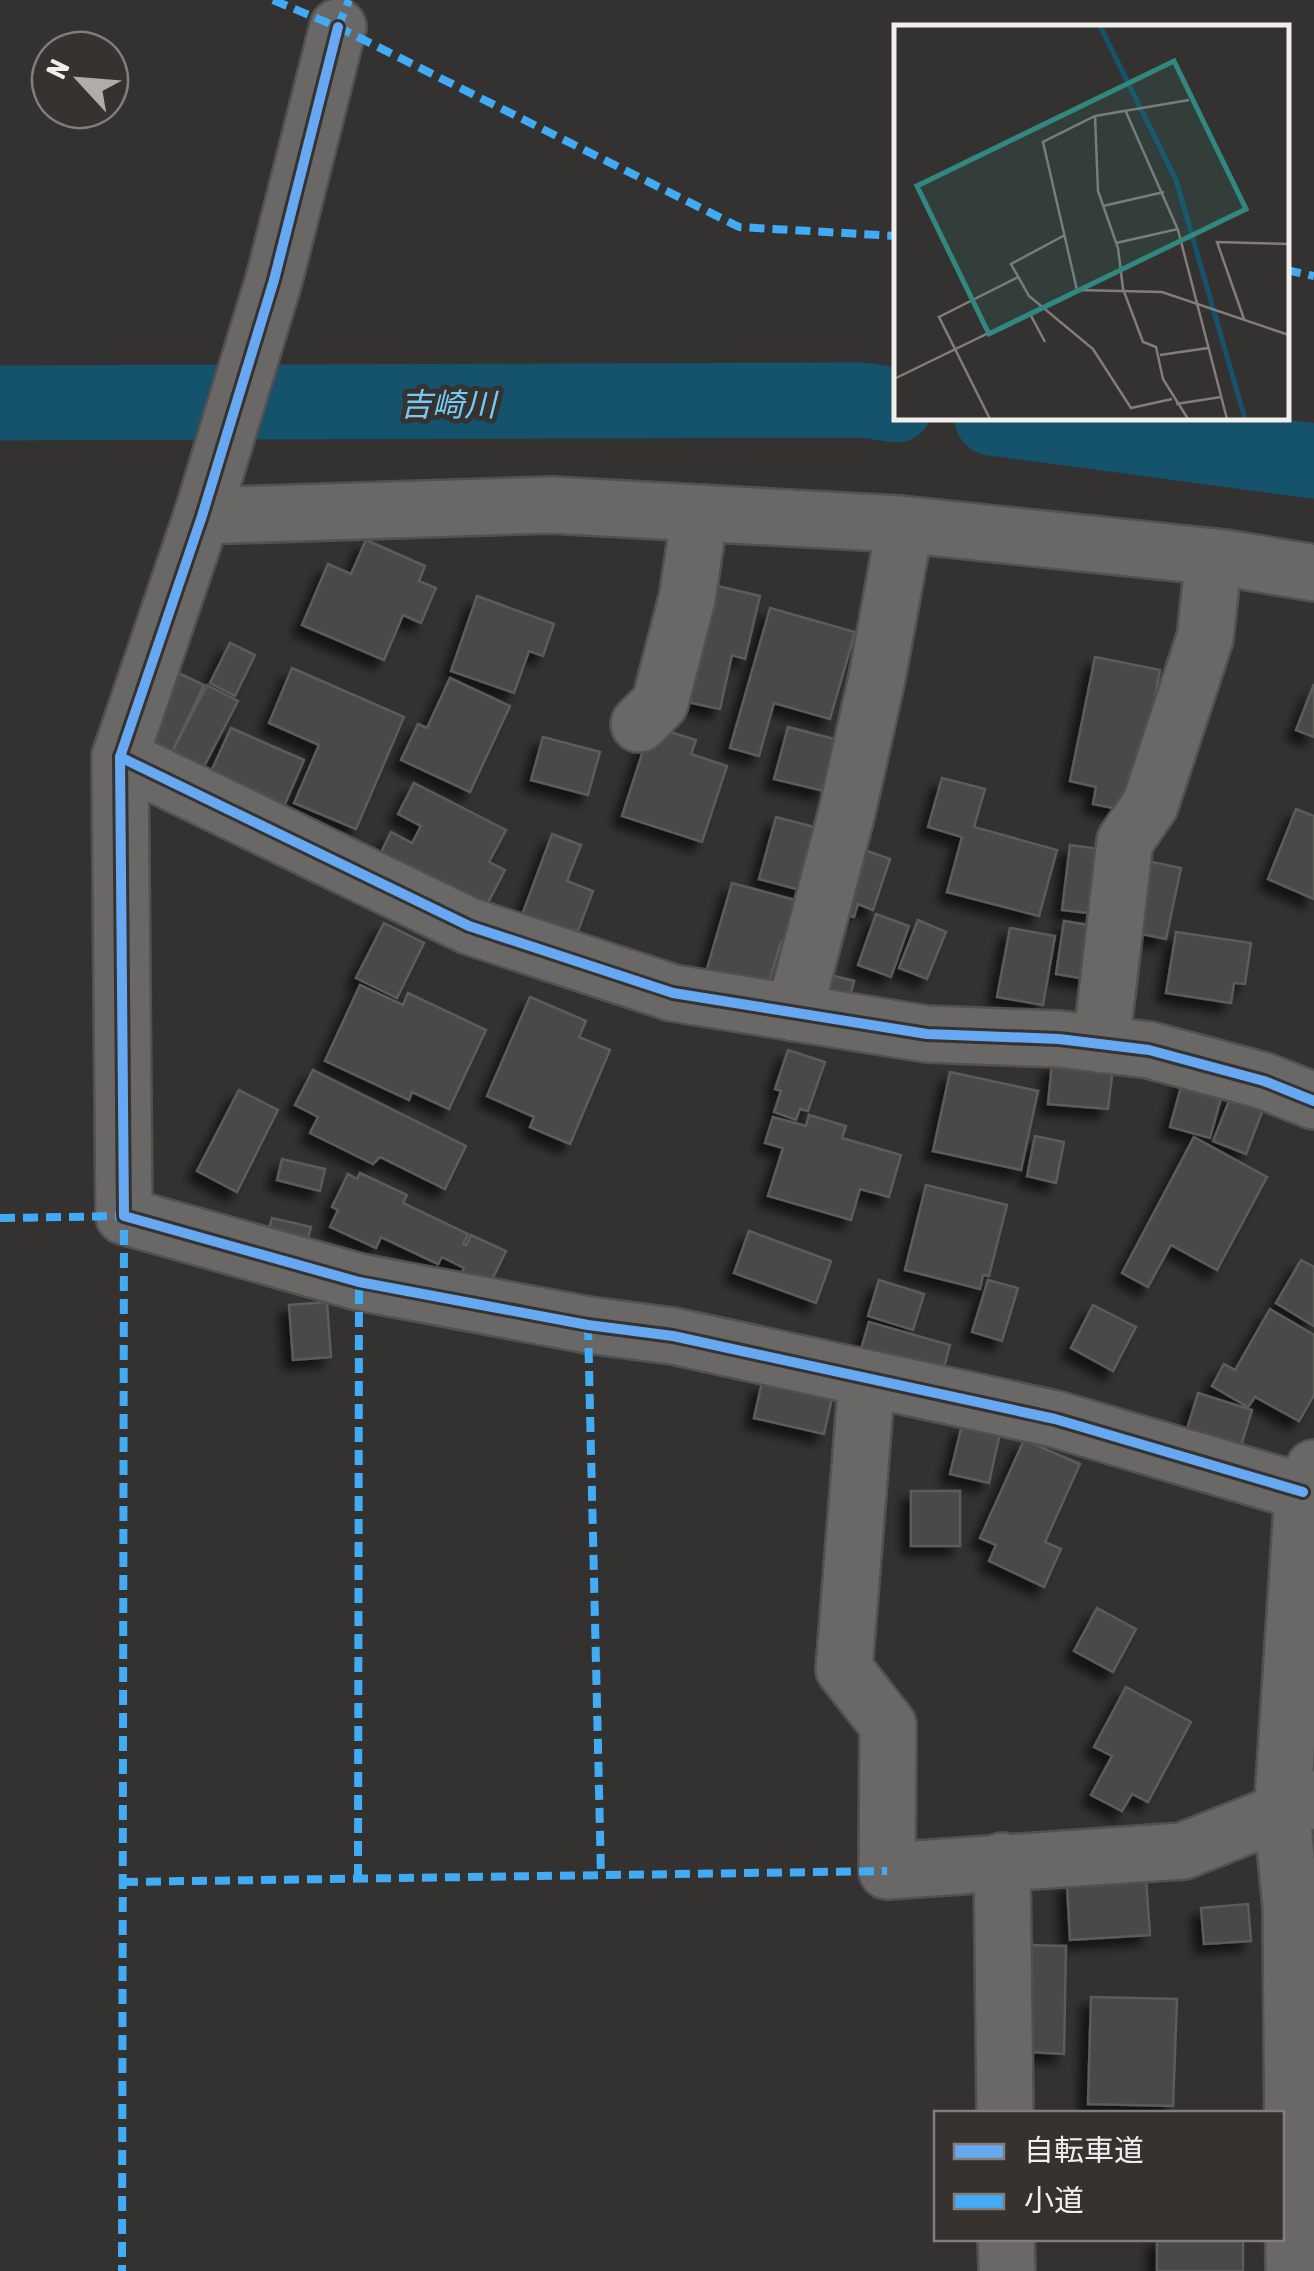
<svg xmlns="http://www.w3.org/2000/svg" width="1314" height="2271" font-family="'Asap Condensed','Noto Sans JP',sans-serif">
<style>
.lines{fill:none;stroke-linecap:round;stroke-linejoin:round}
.river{stroke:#15526c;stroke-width:75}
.building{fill:#4a4846;stroke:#5c5b5a;stroke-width:2.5;filter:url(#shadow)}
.minor-casing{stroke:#53514f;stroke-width:60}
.minor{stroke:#6a6867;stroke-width:55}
.quiet{stroke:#42abf6;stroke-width:8;stroke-dasharray:15 8;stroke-linecap:butt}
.cycleway-casing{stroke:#35322f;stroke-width:16}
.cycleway{stroke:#66a8f1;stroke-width:10}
.labels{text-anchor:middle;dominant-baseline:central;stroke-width:10;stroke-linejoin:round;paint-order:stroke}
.water-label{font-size:32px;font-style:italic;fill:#75caf6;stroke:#35322f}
.inset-river{fill:none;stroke:#15526c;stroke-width:5}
.inset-road{fill:none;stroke:#807d7b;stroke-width:2.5}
.view{fill:#318881;fill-opacity:0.15;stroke:#318881;stroke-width:5}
.inset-edge{fill:none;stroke:#f1eeec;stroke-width:5}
</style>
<defs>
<filter id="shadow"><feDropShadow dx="-9" dy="9" stdDeviation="5" flood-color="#0009"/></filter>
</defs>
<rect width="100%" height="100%" fill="#343230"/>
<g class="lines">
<g class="river">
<polyline points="0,403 863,400 896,405"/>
<polyline points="992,418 1314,461"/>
</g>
</g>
<g class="building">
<polygon points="366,540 425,566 419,581 436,588 421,623 403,615 384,660 302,625 328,564 351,574"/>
<polygon points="705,583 760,596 745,659 732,655 720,709 678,700"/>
<polygon points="477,596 554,624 543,656 529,651 514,693 451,671"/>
<polygon points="770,608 855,632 830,719 774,703 759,756 730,748"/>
<polygon points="230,643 255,655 235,696 210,683"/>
<polygon points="1095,657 1160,670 1133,812 1093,804 1096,787 1070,781"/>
<polygon points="168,668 204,685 171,754 137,738"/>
<polygon points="292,668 404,717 356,829 294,803 319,745 269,723"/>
<polygon points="450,678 510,706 470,792 401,760 418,724 427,728"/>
<polygon points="1314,684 1314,737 1296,730"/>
<polygon points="207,685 238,701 203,768 172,752"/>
<polygon points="651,726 696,740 691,754 727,766 702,842 622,816"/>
<polygon points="788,727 838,740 824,791 774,779"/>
<polygon points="231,728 304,760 281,813 207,780"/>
<polygon points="543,737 600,752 588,795 531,780"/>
<polygon points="942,778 985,789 974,827 1057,850 1039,916 947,892 962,837 928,827"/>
<polygon points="414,783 506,830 489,862 505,870 480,918 375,865 391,832 412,843 421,826 398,814"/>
<polygon points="1296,809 1314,816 1314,899 1268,879"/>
<polygon points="776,817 837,833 819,895 759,879"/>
<polygon points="552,834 581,845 567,881 593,891 573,944 519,923"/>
<polygon points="1070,845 1113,851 1105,915 1062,910"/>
<polygon points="853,846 890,859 873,910 858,904 854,917 832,910"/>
<polygon points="1142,860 1181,868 1166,939 1127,931"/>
<polygon points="732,883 806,903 794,950 781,942 763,1002 702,986"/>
<polygon points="876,914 909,926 891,977 858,965"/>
<polygon points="918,920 946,932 927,979 899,968"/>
<polygon points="1064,921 1107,928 1098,981 1056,974"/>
<polygon points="384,923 424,943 397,998 356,978"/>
<polygon points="1010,928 1055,936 1043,1005 997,997"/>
<polygon points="1176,932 1251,943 1245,984 1234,983 1231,1003 1166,993"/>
<polygon points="822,973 854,981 847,1008 816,1001"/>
<polygon points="360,985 403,1005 408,993 486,1030 449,1109 412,1092 409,1100 325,1061"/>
<polygon points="530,997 586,1021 579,1037 610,1050 570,1144 530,1127 534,1117 487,1096"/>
<polygon points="788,1050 825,1062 808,1111 800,1109 796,1120 774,1112 781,1091 775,1089"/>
<polygon points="1052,1063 1113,1068 1108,1109 1048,1104"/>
<polygon points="313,1070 466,1146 445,1189 380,1157 373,1164 310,1133 318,1117 295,1105"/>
<polygon points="950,1072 1038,1091 1021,1170 933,1151"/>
<polygon points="1184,1076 1224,1087 1210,1138 1170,1127"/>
<polygon points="1235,1086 1267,1099 1246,1154 1213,1141"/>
<polygon points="239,1090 278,1110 237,1192 197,1171"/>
<polygon points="809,1115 846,1126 842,1138 901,1155 889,1197 860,1189 851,1220 768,1196 783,1148 765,1143 773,1117 806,1126"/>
<polygon points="1035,1136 1064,1142 1056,1183 1027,1176"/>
<polygon points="1194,1137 1267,1177 1217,1270 1171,1245 1148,1287 1122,1273"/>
<polygon points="282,1159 325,1169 320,1191 277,1180"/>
<polygon points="360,1173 407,1195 403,1203 468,1234 463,1244 466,1245 471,1235 506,1251 488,1288 461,1275 464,1268 442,1257 438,1264 381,1237 376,1248 330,1227 338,1210 332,1207 348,1174 357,1179"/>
<polygon points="926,1185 1007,1205 989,1276 983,1275 980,1289 905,1270"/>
<polygon points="272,1218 311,1227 306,1246 267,1237"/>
<polygon points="749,1231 831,1261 816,1303 734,1273"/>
<polygon points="1301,1260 1314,1267 1314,1326 1276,1303"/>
<polygon points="879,1280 924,1294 913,1330 868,1316"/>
<polygon points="988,1280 1018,1288 1002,1341 972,1332"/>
<polygon points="327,1302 331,1357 293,1360 289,1305"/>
<polygon points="1093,1305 1136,1327 1113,1371 1071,1348"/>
<polygon points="1270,1309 1314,1335 1314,1395 1299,1421 1255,1397 1248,1407 1212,1386 1224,1364 1235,1370"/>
<polygon points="869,1322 950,1345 941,1379 859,1356"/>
<polygon points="762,1382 832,1398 824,1434 754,1418"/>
<polygon points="1198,1393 1252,1410 1238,1456 1184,1439"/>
<polygon points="962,1425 1000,1433 989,1483 950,1474"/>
<polygon points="1024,1440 1080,1464 1045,1542 1061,1549 1044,1587 989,1561 996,1545 980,1538"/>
<rect x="911" y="1491" width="49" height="55"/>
<polygon points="1097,1608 1136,1629 1113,1672 1074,1651"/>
<polygon points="1126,1687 1191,1722 1148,1802 1132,1794 1122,1811 1091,1795 1112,1756 1094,1747"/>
<polygon points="1146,1878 1150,1935 1070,1940 1067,1883"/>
<polygon points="1248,1904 1251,1941 1204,1944 1201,1908"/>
<polygon points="1028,1945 1066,1946 1064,2054 1029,2052"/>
<polygon points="1091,1997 1177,1999 1173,2106 1088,2104"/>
<rect x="1157" y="2238" width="86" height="33"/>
</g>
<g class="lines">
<defs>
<g id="minor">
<polyline points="338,27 274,280 202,516 120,757 124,1216 359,1282 588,1325 673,1336 1055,1419 1303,1492"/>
<polyline points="202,516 551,505 900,524 1225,558 1314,573"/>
<polyline points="639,724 660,703 687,599 700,513"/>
<polyline points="120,757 469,926 673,993 927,1034 1059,1039 1149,1050 1264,1081 1314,1101"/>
<polyline points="794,1013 847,812 877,678 905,525"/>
<polyline points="1101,1045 1125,841 1150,805 1205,638 1214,557"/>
<polyline points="867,1379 844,1669 888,1725 887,1871 1183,1851 1314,1799"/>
<polyline points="1002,1861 1005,2114"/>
<polyline points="1006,2238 1007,2271"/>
<polyline points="1294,2271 1291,1907 1282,1815 1303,1492 1314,1468"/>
</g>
</defs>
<use href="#minor" class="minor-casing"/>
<use href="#minor" class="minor"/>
<g class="quiet">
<polyline points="273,0 338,27 739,227 896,236"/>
<polyline points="338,27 349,0"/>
<polyline points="1286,270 1314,276"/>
<polyline points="0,1218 124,1216 122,2271"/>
<polyline points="588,1325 601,1875"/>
<polyline points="358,1879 359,1282"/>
<polyline points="123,1882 887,1871"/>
</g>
<defs>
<g id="cycleway">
<polyline points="338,27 274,280 202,516 120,757 124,1216 359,1282 588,1325 673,1336 1055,1419 1303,1492"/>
<polyline points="120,757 469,926 673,993 927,1034 1059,1039 1149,1050 1264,1081 1314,1101"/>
</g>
</defs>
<use href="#cycleway" class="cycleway-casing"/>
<use href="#cycleway" class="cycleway"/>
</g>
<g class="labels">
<g class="water-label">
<text x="448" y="404">吉崎川</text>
</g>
</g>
<g transform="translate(894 25)">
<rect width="395" height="395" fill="#343230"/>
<path class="inset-river" d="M206,1L282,155L351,394"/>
<path class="inset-road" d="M232,87L284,205L333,394M201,91L204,166L224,223L229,264L249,317L262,322L269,354L294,394M209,181L270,167M171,210L117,239L135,271L199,324L237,383L278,374M222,218L284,204M183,265L149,117L201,91L295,75M135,287L151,317M350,294L323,217L395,219M266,330L314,323M0,354L183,265L268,267L395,310M282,379L327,372M96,394L45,292L124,252"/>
<path class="view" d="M280,36L352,184L95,309L23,161Z"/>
<rect width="395" height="395" class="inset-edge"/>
</g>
<rect x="934" y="2111" width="350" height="130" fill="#35322f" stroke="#807d7b" stroke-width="2.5"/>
<rect x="954" y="2144" width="50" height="15" fill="#66a8f1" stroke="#807d7b" stroke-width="2.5"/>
<text x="1024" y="2161" font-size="30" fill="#f1eeec">自転車道</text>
<rect x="954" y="2194" width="50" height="15" fill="#42abf6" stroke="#807d7b" stroke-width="2.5"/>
<text x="1024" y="2211" font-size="30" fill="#f1eeec">小道</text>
<g transform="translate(80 80) rotate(296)"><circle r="48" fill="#35322f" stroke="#807d7b" stroke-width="2.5"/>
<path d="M0-8L18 38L0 25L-18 38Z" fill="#afacaa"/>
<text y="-15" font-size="28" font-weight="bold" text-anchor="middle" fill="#f1eeec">N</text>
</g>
</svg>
